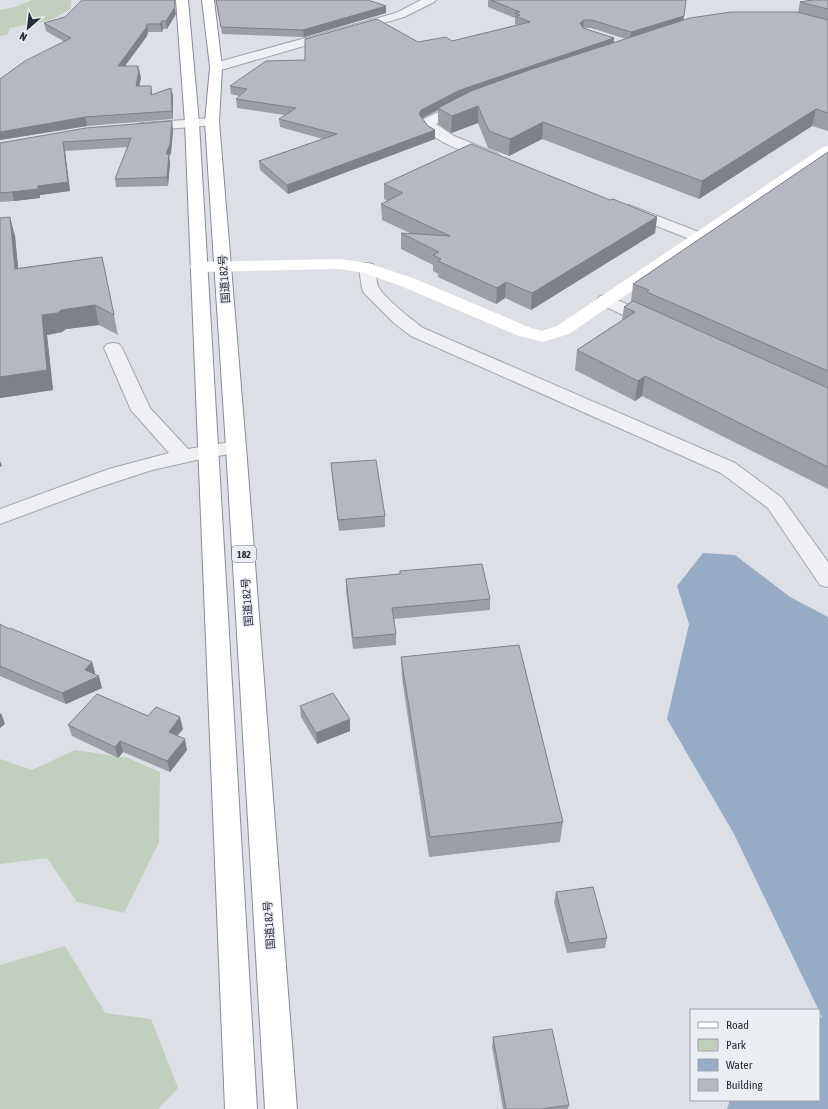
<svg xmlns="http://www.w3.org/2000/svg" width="828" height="1109" font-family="'Asap Condensed','Noto Sans JP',sans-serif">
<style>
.green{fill:#c1cfbd}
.water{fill:#98abc4}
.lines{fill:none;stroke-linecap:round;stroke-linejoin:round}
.street-casing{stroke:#a2a6af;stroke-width:2}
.highway-casing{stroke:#848c9b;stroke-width:2}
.street{fill:#eef0f4;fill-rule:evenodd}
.secondary{fill:#fff;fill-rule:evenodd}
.highway{fill:#fff;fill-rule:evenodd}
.wall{fill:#9a9ea7;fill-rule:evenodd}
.shaded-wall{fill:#7d8188}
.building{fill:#b3b8c2;stroke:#7d8188}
.labels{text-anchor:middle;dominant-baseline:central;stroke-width:3;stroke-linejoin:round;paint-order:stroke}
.shield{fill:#ebeef3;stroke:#616772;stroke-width:1}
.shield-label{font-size:10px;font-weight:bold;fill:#262d3b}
.street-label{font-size:11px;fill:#262d3b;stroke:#ebeef3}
</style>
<rect width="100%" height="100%" fill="#dcdfe5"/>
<g class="green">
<polygon points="32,0 71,0 70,9 51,20 10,28 7,35 0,36 0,10 15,7"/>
<polygon points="75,750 128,758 160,772 159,842 124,913 77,902 47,858 0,864 0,759 32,770"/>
<polygon points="65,946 105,1013 151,1019 178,1088 158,1109 0,1109 0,965"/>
</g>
<polygon class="water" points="703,553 735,555 790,597 828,617 828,1109 727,1109 730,1100 819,1100 819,1019 822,1017 734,834 667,719 689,624 677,586"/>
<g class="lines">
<defs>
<g id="street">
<polygon points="421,0 436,0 434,2 404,17 221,70 211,70 210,67 211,64 396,13"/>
<path d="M463,100L468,101L470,104L468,107L436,124L454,136L498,154L500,157L498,160L493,161L488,160C465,151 435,144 420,123L422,120Z"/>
<polygon points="212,118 217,119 219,122 217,125 142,131 137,130 135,127 137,124 142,123"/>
<polygon points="629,205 704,234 706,237 704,240 698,242 692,240 624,213 621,210 624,207"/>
<path d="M367,263L373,264C378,272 375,282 379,288C387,300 411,319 423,328L735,463L782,498L828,562V587L820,585L768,508L721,473L411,336L394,323L364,293L362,289L359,268L361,264Z"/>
<polygon points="606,295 656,317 659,321 656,325 650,326 644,325 600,304 597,300 600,296"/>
<polygon points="113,343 119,344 122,348 150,408 188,449 236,441 243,443 246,447 243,451 236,453 206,458 152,470 94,489 0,524 0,509 109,469 169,453 131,410 104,348 107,344"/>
</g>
<g id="highway">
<polygon points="176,0 188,0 199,123 257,1109 225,1109 185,123"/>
<polygon points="202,0 214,0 222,67 219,122 246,447 297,1109 265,1109 226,447 205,122 210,67"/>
</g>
</defs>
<use href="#street" class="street-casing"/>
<use href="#highway" class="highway-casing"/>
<use href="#street" class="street"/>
<polygon class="secondary" points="828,146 828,157 569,334 543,342 519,336 401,286 364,273 340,269 198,272 192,271 190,267 192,263 198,262 340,259 367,263 413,278 531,328 542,331 557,326 823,147"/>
<use href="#highway" class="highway"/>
</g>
<g class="wall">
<polygon points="216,0 371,1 386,13 304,37 222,34"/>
<path d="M488,0H686L683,20L798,12L800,2L828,0V131L812,126L699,199L542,139L509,156L488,148L478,123L451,133L438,124V110L422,118L428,126L435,130V139L288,194L260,170L259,161L323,139L280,127L279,119L285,115L237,108L236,99L240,96L231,94L230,86L305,60L418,42L452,41L517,25L515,24V18L488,7ZM583,28H591L626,39L614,43V38Z"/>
<polygon points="176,14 167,29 163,29 162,32 148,32 147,36 125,66 138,66 141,78 139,86 152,95 171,88 173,96 173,119 87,126 0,140 0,79 65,42 46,31 44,23"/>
<polygon points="173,130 171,153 169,157 170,163 168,186 116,187 115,179 128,147 65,151 70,191 40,195 40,198 14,201 0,202 0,143"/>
<polygon points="828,152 828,489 642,396 635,401 575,370 577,350 622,320 624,307 631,302 633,284"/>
<polygon points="384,184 610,200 657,217 655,233 531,310 505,298 496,304 438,277 438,274 433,271 433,265 401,249 401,233 412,234 382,220 381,204 388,201 384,199"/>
<polygon points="15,236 18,268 102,257 118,335 99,325 66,329 62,332 47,335 53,390 0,398"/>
<polygon points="331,463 385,516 385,527 339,531 332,475"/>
<polygon points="400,571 490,599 490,610 394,619 396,634 396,645 353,649 346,590 346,579 400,574"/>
<polygon points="0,624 9,629 92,662 95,673 94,674 102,688 66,704 0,676"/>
<polygon points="401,657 563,822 560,842 429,857 402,678"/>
<polygon points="300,706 350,731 317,744 301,717"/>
<polygon points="148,716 183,729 177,736 187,750 170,772 123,752 118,758 72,736 68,725"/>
<polygon points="556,892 607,938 605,948 567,953 554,902"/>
<polygon points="493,1037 569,1105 568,1109 503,1109 492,1047"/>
</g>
<g class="shaded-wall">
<polygon points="174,0 176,14 167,29 166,21"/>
<polygon points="386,6 386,13 304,37 303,30"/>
<polygon points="684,16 683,24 630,40 631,32"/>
<polygon points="584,20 583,28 580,23"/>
<polygon points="162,21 163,29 162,32 160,24"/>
<polygon points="147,24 148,32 147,36 119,74 118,66"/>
<polygon points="614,38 613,46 438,108 438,110 421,119 419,114 421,110 460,90"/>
<polygon points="138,66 141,78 137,95 136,86"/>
<polygon points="151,86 152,94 152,104 151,95"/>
<polygon points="171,88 173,96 173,119 172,111"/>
<polygon points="478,106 478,123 451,133 452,116"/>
<polygon points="816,109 812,126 699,199 702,181"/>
<polygon points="85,117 87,126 0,140 0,132"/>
<polygon points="172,121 173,130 171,153 169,157 170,163 168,186 167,177 166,154"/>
<polygon points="543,122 542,139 509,156 510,139"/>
<polygon points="435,130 435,139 288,194 287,185"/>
<polygon points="63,142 65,151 70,191 40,195 40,198 14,201 12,192"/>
<polygon points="10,217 15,236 20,288 15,269"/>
<polygon points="657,217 655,233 531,310 532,293"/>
<polygon points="506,282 505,298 496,304 497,288"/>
<polygon points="95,305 99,325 66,329 62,332 47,335 53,390 0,398 0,377 42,315 61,310"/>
<polygon points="645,376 642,396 635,401 638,381"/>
<polygon points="0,461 2,466 0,467"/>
<polygon points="92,662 95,673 88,681 99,676 102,688 66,704 62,693 85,670"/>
<polygon points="1,713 5,724 0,728 0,714"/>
<polygon points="180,717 183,729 171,743 169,732"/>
<polygon points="350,719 350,731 317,744 316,733"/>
<polygon points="185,739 187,750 170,772 167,761"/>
<polygon points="120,741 123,752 118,758 115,747"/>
</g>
<g class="building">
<polygon points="82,0 174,0 175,7 166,21 162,21 160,24 147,24 146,28 118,66 138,66 138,70 139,70 136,86 151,86 151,95 171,88 172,111 85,117 0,132 0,79 25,61 71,38 44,23 65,17"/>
<polygon points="216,0 368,0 386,6 303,30 221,27"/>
<polygon points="491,0 686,0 684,16 631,32 592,20 584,20 580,23 583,28 614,38 460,90 421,110 419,114 428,126 435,130 287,185 259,161 337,134 279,119 296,108 236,99 247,89 230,86 266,61 305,60 305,39 377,19 418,42 446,37 452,41 530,22 516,16 520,15 515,13 520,12"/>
<polygon points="813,0 828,0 828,9 800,2"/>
<polygon points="731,12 797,12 828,20 828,113 816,109 702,181 543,122 510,139 489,131 478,106 452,116 438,108 471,91 532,69 690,18"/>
<polygon points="172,121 170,144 166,154 169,154 167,177 115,179 131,138 63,142 68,182 38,186 38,189 12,192 0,193 0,143 86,128"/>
<polygon points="471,144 610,200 613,199 657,217 532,293 506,282 497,288 438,261 441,259 433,255 439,252 401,233 450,236 381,204 403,193 384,184"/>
<polygon points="828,152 828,371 647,292 649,290 633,284"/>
<polygon points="10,217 15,269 102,257 114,315 95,305 61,310 58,313 42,315 47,370 0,377 0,218"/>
<polygon points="633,301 828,388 828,467 645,376 638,381 577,350 635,312 624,307"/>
<polygon points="376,460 385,516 338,520 331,463"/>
<polygon points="482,564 490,599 392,608 396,634 353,638 346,579 400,574 400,571"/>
<polygon points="0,624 9,629 10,628 92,662 85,670 99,676 62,693 0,666"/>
<polygon points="519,645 563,822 430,837 401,657"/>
<polygon points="333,693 350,719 316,733 300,706"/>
<polygon points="97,694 148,716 156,707 180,717 169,732 185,739 167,761 120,741 115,747 68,725"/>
<polygon points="593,887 607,938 569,943 556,892"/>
<polygon points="552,1029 569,1105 541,1109 506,1109 493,1037"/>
</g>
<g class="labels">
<rect class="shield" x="232" y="546" width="24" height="16" rx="3"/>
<g class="shield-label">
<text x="244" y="554">182</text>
</g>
<g class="street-label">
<text transform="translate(224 279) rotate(-94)">国道182号</text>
<text transform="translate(247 602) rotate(-94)">国道182号</text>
<text transform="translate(269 925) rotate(-94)">国道182号</text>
</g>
</g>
<rect x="690" y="1009" width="130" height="92" fill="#ebeef3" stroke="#9ca1a9"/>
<rect x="698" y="1022" width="20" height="6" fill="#ffffff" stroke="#9ca1a9"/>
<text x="726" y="1029" font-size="12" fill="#262d3b">Road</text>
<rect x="698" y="1039" width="20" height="12" fill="#c1cfbd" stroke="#9ca1a9"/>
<text x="726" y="1049" font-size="12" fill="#262d3b">Park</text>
<rect x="698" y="1059" width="20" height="12" fill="#98abc4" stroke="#9ca1a9"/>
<text x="726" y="1069" font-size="12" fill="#262d3b">Water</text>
<rect x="698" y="1079" width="20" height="12" fill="#b3b8c2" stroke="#9ca1a9"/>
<text x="726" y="1089" font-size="12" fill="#262d3b">Building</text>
<g transform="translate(28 28) rotate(208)" stroke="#ebeef3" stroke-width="3" paint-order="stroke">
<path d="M0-3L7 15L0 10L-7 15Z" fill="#262d3b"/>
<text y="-6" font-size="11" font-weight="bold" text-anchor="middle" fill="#262d3b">N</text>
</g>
</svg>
